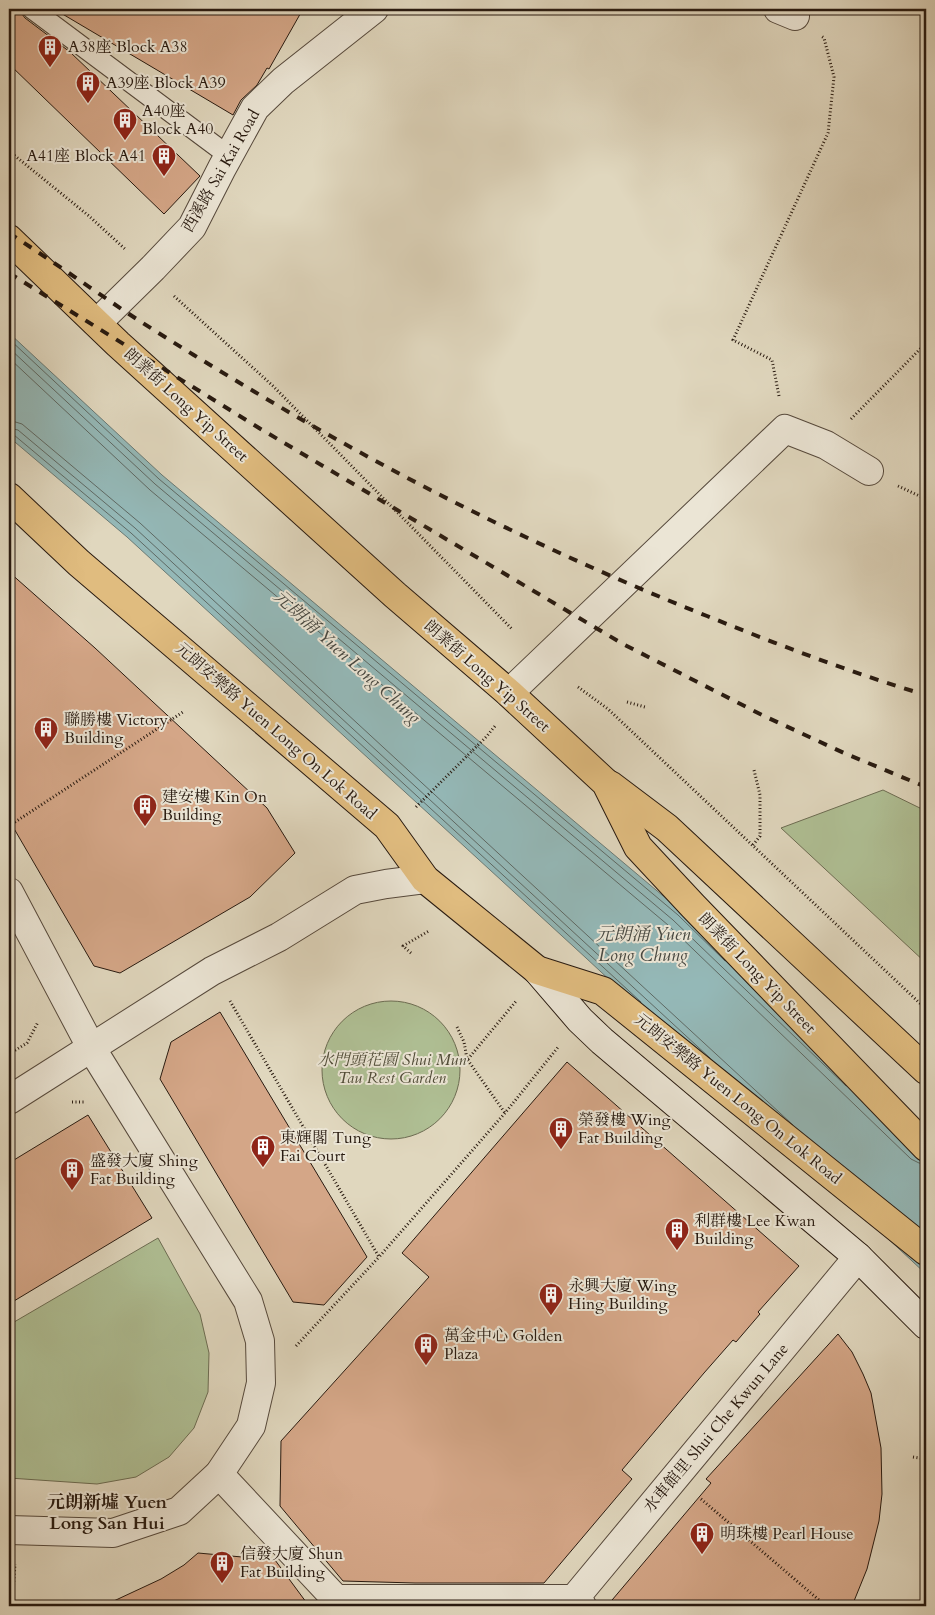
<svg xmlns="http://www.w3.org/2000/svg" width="935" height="1615" font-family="Cardo,'Noto Serif TC',serif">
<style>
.green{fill:#afbf94;stroke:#6c6c52}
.water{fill:#94b8b7;stroke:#697974}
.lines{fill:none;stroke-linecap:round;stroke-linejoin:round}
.shore{stroke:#5e6964;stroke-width:1}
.building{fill:#d4a687;stroke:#281a10}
.lane-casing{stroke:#56493c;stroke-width:21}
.street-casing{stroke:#56493c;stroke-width:30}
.secondary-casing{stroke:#281a10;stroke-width:30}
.primary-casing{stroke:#281a10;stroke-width:30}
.path{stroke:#281a10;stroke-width:3;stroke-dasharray:1 2.5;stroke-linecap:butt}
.lane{stroke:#ebe5d5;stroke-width:19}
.street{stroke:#ebe5d5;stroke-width:28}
.secondary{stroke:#ebe5d5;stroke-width:28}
.primary{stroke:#e0bc7f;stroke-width:28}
.rail{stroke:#281a10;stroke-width:4;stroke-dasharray:9 9;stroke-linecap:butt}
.labels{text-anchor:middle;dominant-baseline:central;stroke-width:4;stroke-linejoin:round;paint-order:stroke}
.poi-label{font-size:16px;fill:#281a10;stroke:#ebe5d5;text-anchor:start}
.street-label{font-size:16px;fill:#281a10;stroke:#ebe5d5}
.park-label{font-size:16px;font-style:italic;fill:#504c38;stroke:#ebe5d5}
.water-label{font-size:18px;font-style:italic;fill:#484942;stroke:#ebe5d5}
.neighbourhood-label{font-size:18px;font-weight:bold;fill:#281a10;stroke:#ebe5d5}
</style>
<rect width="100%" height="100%" fill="#e0d7be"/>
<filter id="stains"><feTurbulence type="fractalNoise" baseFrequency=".004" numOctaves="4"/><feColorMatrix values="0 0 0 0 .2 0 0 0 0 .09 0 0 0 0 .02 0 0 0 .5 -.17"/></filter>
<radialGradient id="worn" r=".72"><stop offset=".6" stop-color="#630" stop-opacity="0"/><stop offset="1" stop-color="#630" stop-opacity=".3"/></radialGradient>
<g class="green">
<polygon points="883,790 926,811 926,963 781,828"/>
<circle cx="391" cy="1070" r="69"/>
<polygon points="158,1238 200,1314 209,1353 208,1392 194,1428 169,1457 136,1477 97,1484 9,1478 9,1325"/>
</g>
<polygon class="water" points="9,333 162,475 681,911 926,1147 926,1274 586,958 127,537 9,437"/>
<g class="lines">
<g class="shore">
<polyline points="9,339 159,479 678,915 725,961"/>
<polyline points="9,348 155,484 673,920 846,1086"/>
<polyline points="9,358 150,490 668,925 911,1159 919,1163 926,1164"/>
<polyline points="9,420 22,424 140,523 793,1125"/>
<polyline points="9,428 18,430 135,528 710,1058"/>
<polyline points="9,434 14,435 131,533 641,1002"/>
</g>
</g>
<g class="building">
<polygon points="9,9 21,9 22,14 25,18 70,52 200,176 164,214 9,64"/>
<polygon points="54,9 303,9 269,69 267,68 257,85 241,100 233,115"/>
<polygon points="9,572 95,648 267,808 295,853 250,897 120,973 94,966 9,820"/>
<polygon points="220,1012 367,1257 324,1305 293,1302 160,1079 171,1042"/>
<polygon points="567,1062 799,1266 758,1312 760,1314 736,1342 733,1340 704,1373 622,1470 632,1479 544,1583 415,1583 343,1581 280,1506 281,1441 429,1277 402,1253"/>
<polygon points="88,1115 152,1218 9,1304 9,1163"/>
<polygon points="838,1334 852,1352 863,1374 871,1393 881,1448 882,1494 879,1521 867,1569 852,1606 607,1606 711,1483 706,1479"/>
<polygon points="198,1553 275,1560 309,1606 103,1606 161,1579 184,1565"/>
</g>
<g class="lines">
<defs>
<polyline id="lane" points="32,9 229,156"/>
<g id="street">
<polyline points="778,9 795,16"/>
<polyline points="97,323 153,268 192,227 222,168 255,108 283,81 374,9"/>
<polyline points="509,693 785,429 826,445 869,471"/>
<polyline points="9,892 92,1049 248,1301 260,1341 261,1383 251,1426 219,1474 179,1511 113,1533 9,1530"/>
<polyline points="9,1100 212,971 279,937 355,890 386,884 425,879"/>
<polyline points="219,1474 336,1599 574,1599 582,1606"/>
<polyline points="574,1599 858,1257"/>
</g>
<polyline id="secondary" points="537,970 580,1020 602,1041 858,1257 926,1325"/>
<g id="primary">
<polyline points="9,239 118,344 395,595 509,693 606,783 638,847 693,906 926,1147"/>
<polyline points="9,497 79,563 387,826 425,879 537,970 603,991 926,1251"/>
<polyline points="610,785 667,828 926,1070"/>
</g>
</defs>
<use href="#lane" class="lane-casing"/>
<use href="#street" class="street-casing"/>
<use href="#secondary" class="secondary-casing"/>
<use href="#primary" class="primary-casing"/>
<g class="path">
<polyline points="9,42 15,34"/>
<polyline points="9,151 89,216 125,249"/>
<polyline points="174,296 273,386 512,629"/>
<polyline points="779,396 772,360 733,340 828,133 834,77 824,38 821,36"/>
<polyline points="851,419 926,343"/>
<polyline points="898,486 926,499"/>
<polyline points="578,687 608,709 926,1009"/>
<polyline points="627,702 645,707"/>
<polyline points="416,807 487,736 495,726"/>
<polyline points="9,826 183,712"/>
<polyline points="753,845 760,836 760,795 754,770"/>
<polyline points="411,953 403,946 429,931"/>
<polyline points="230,1001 379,1257 505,1113 559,1046"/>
<polyline points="457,1027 464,1042 467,1059 505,1113"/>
<polyline points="9,1054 27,1043 38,1022"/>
<polyline points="468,1059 517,1000"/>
<polyline points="72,1102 86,1102"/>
<polyline points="296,1346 379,1257"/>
<polyline points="913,1457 926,1459"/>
<polyline points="701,1499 826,1606"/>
<polyline points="12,1606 15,1564"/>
</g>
<use href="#lane" class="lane"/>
<use href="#street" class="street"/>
<use href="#secondary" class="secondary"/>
<use href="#primary" class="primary"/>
<g class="rail">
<path d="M9,233C49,259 89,287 129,314C175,344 223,373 270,401C410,484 556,556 707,616C779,645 852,673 926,695"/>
<polyline points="9,273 259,428 623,644 762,715 844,753 926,787"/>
</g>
</g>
<defs>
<symbol id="building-pin" viewBox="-11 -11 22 30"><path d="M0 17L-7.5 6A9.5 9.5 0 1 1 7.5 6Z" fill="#8f2418" stroke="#ebe5d5"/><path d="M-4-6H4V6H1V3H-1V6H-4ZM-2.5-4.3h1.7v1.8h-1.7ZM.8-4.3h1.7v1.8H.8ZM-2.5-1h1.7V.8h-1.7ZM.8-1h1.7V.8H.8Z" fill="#fff"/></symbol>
</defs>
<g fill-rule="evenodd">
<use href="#building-pin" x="36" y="33" width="28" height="38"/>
<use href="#building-pin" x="74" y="69" width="28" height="38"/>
<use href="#building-pin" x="111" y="106" width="28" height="38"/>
<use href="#building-pin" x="150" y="142" width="28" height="38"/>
<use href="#building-pin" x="32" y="715" width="28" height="38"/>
<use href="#building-pin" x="131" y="792" width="28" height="38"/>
<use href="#building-pin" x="547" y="1115" width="28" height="38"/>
<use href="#building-pin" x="249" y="1133" width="28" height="38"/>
<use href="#building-pin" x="58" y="1156" width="28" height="38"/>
<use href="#building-pin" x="663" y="1216" width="28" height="38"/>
<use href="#building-pin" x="537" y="1281" width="28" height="38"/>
<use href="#building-pin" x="412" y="1331" width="28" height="38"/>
<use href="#building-pin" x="688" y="1520" width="28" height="38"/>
<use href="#building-pin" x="208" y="1549" width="28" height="38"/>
</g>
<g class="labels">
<g class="poi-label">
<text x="68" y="47">A38座 Block A38</text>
<text x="106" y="83">A39座 Block A39</text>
<text x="142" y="111">A40座<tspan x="142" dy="18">Block A40</tspan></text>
<text x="146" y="156" text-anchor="end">A41座 Block A41</text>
<text x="64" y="720">聯勝樓 Victory<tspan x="64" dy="18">Building</tspan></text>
<text x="162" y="797">建安樓 Kin On<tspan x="162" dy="18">Building</tspan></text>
<text x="578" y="1120">榮發樓 Wing<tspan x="578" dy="18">Fat Building</tspan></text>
<text x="280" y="1138">東輝閣 Tung<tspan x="280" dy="18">Fai Court</tspan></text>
<text x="90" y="1161">盛發大廈 Shing<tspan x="90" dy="18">Fat Building</tspan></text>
<text x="694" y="1221">利群樓 Lee Kwan<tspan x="694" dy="18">Building</tspan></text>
<text x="568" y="1286">永興大廈 Wing<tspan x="568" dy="18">Hing Building</tspan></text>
<text x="444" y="1336">萬金中心 Golden<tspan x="444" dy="18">Plaza</tspan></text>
<text x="720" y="1534">明珠樓 Pearl House</text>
<text x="240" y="1554">信發大廈 Shun<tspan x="240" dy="18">Fat Building</tspan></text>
</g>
<g class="street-label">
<text transform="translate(221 171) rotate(-60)">西溪路 Sai Kai Road</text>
<text transform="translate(186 405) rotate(42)">朗業街 Long Yip Street</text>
<text transform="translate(487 676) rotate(41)">朗業街 Long Yip Street</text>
<text transform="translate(276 731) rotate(41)">元朗安樂路 Yuen Long On Lok Road</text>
<text transform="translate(757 973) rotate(46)">朗業街 Long Yip Street</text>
<text transform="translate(738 1099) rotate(39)">元朗安樂路 Yuen Long On Lok Road</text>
<text transform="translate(716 1428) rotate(-50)">水車館里 Shui Che Kwun Lane</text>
</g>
<g class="park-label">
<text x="392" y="1060">水門頭花園 Shui Mun<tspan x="392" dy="18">Tau Rest Garden</tspan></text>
</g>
<g class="water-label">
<text transform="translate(347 657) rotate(42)">元朗涌 Yuen Long Chung</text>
<text x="643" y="934">元朗涌 Yuen<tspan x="643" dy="21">Long Chung</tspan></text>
</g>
<g class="neighbourhood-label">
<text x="107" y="1502">元朗新墟 Yuen<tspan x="107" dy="21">Long San Hui</tspan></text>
</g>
</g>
<rect width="935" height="1615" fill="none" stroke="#e0d7be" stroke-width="30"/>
<rect x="10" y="10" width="915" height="1595" fill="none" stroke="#281a10" stroke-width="2.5"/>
<rect x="15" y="15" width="905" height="1585" fill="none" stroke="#281a10"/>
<rect width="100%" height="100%" filter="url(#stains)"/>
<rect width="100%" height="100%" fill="url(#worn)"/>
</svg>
